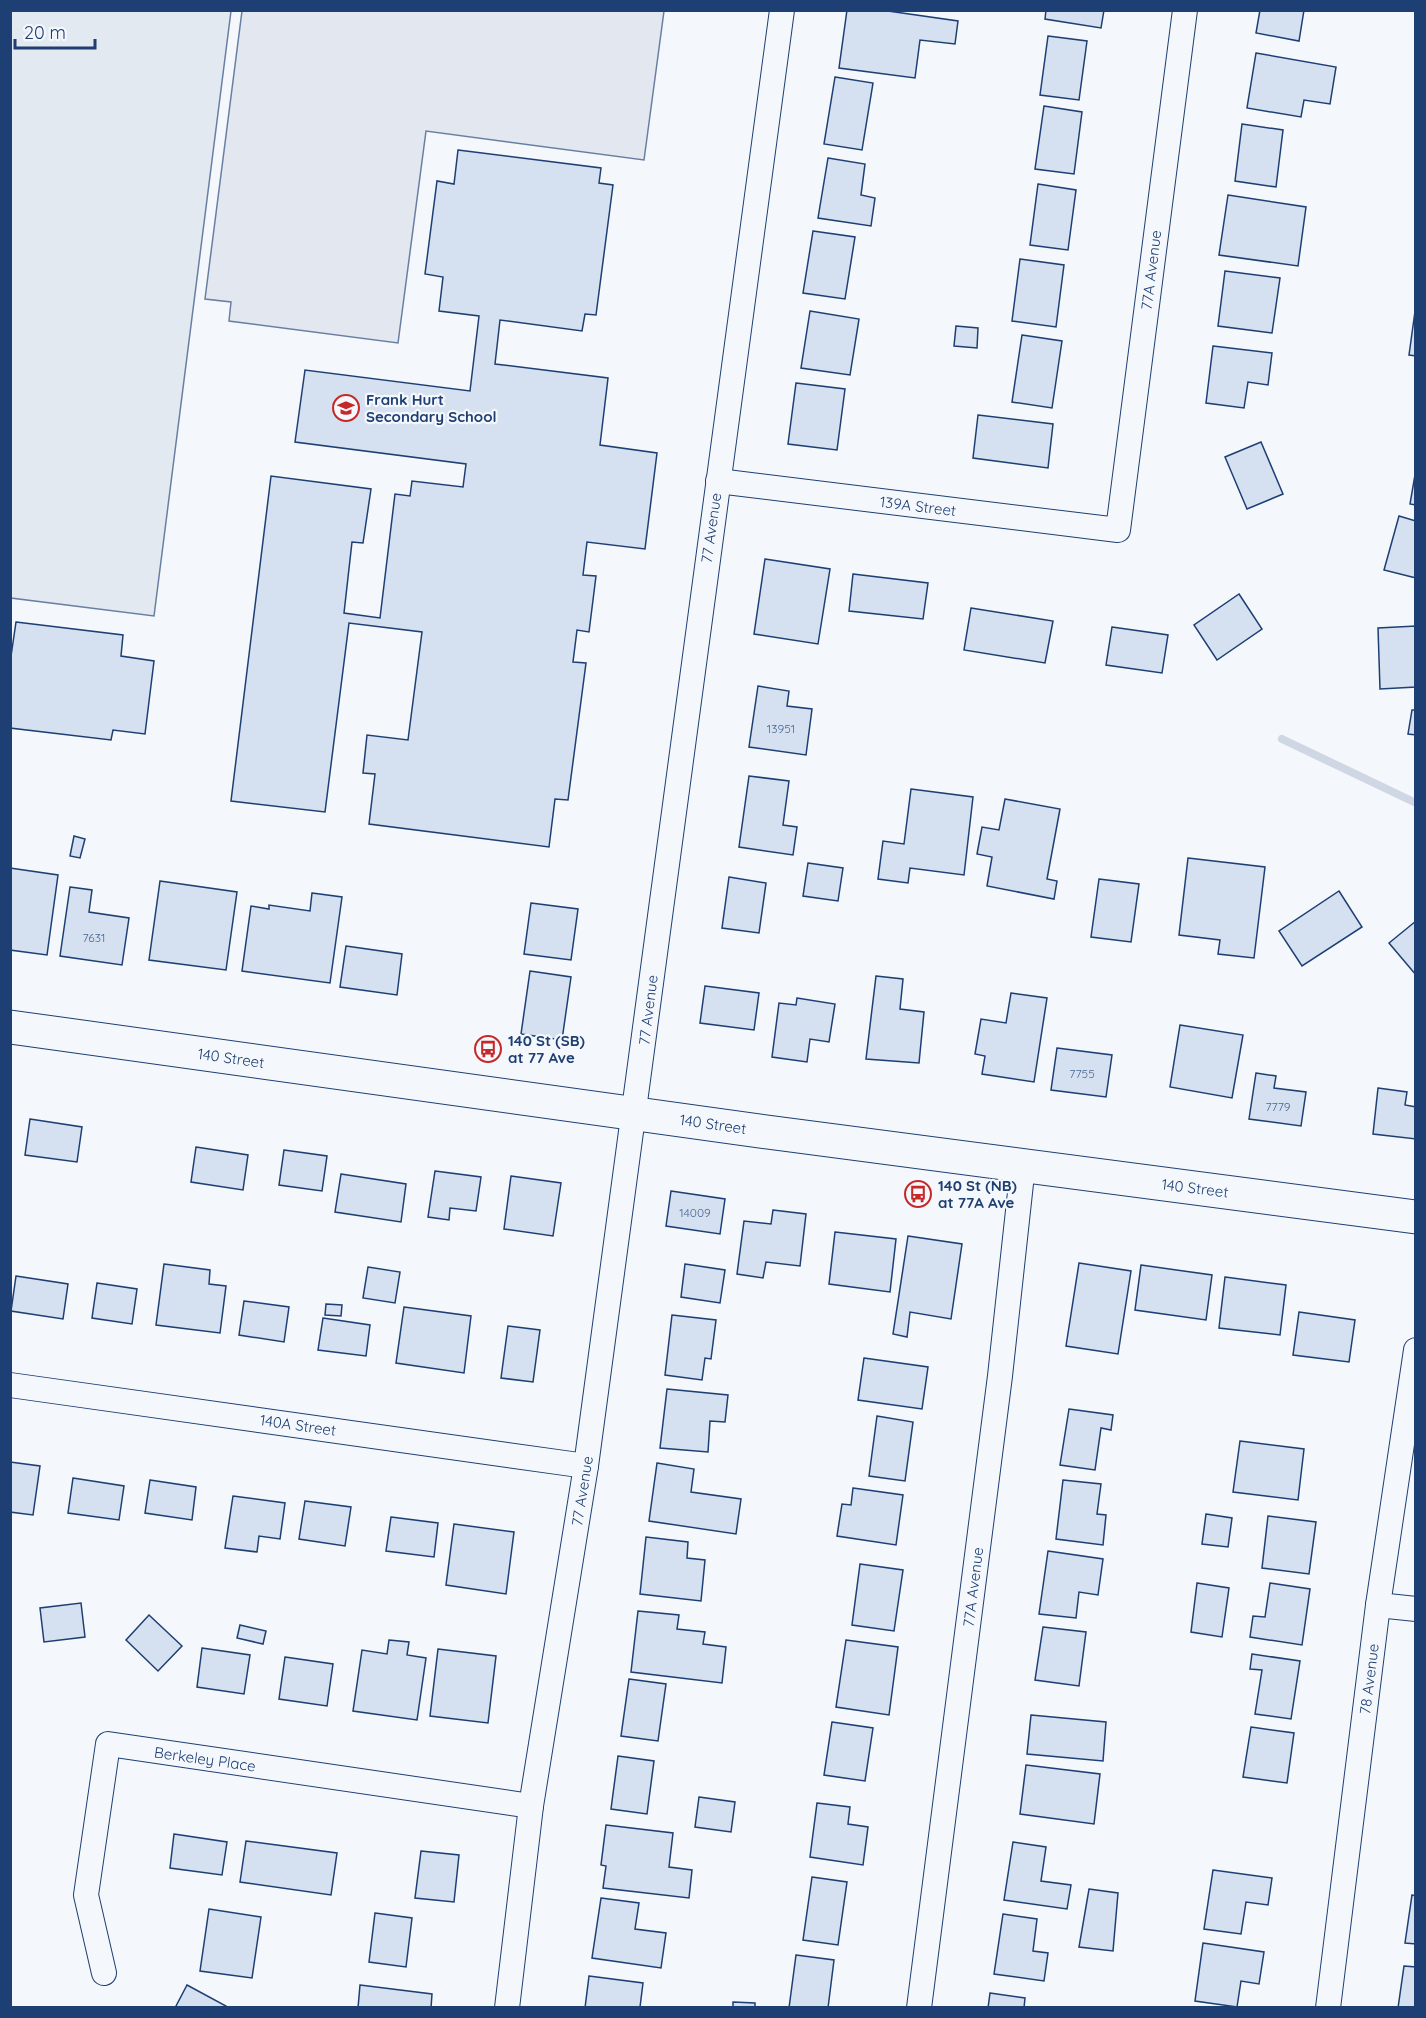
<svg xmlns="http://www.w3.org/2000/svg" width="1426" height="2018" font-family="Quicksand,sans-serif">
<style>
.pitch{fill:#e3e9f0;stroke:#687fa3;stroke-width:1.5}
.parking{fill:#e3e8f0;stroke:#687fa3;stroke-width:1.5}
.lines{fill:none;stroke-linecap:round;stroke-linejoin:round}
.stream{stroke:#cfd7e4;stroke-width:8}
.building{fill:#d5e0f0;stroke:#1d3f73;stroke-width:1.5}
.minor-casing{stroke:#1d3f73;stroke-width:26}
.secondary-casing{stroke:#1d3f73;stroke-width:35}
.minor{stroke:#f4f7fb;stroke-width:24}
.secondary{stroke:#f4f7fb;stroke-width:33}
.labels{text-anchor:middle;dominant-baseline:central;stroke-width:4.5;stroke-linejoin:round;paint-order:stroke}
.number-label{font-size:12px;fill:#4b6792}
.street-label{font-size:15px;fill:#1d3f73;stroke:#f4f7fb}
.poi-label{font-size:15px;font-weight:bold;fill:#1d3f73;stroke:#f4f7fb;text-anchor:start}
</style>
<rect width="100%" height="100%" fill="#f4f7fb"/>
<polygon class="pitch" points="11,10 231,11 154,616 11,598"/>
<polygon class="parking" points="242,11 664,11 644,160 426,131 398,343 229,321 231,302 205,299"/>
<g class="lines">
<polyline class="stream" points="1282,739 1416,803"/>
</g>
<g class="building">
<polygon points="847,10 881,10 958,21 955,44 920,40 915,78 839,68"/>
<polygon points="1046,10 1104,10 1101,28 1045,19"/>
<polygon points="1260,10 1304,10 1299,41 1256,33"/>
<polygon points="1048,36 1087,41 1079,100 1040,95"/>
<polygon points="1256,53 1336,67 1330,104 1304,100 1301,117 1247,108"/>
<polygon points="835,77 873,83 862,150 824,144"/>
<polygon points="1044,106 1082,112 1074,174 1035,169"/>
<polygon points="1242,124 1283,130 1276,187 1235,181"/>
<polygon points="458,150 601,168 599,183 613,185 596,315 585,314 582,331 500,320 495,364 608,378 600,445 657,453 645,549 587,542 583,575 596,576 589,632 577,630 573,662 586,663 568,800 555,799 549,847 369,824 375,774 363,773 367,735 408,740 422,632 349,623 325,812 231,801 271,476 371,489 363,543 352,542 344,613 380,618 395,494 410,496 412,481 463,487 466,464 295,442 305,370 470,391 479,316 439,311 443,277 425,274 437,181 454,184"/>
<polygon points="828,158 865,164 861,195 875,198 871,226 818,218"/>
<polygon points="1038,184 1076,190 1068,250 1030,245"/>
<polygon points="1228,195 1306,207 1298,266 1219,255"/>
<polygon points="813,231 855,237 845,299 803,293"/>
<polygon points="1020,259 1064,265 1056,327 1012,321"/>
<polygon points="1225,271 1280,278 1272,333 1218,326"/>
<polygon points="1416,304 1416,356 1409,355"/>
<polygon points="810,311 859,319 850,375 801,368"/>
<polygon points="956,326 978,328 977,348 954,346"/>
<polygon points="1022,335 1062,341 1052,408 1012,402"/>
<polygon points="1213,346 1272,353 1268,385 1248,382 1244,408 1206,403"/>
<polygon points="796,383 845,389 837,450 788,444"/>
<polygon points="978,415 1053,424 1048,468 973,458"/>
<polygon points="1261,442 1283,494 1247,509 1225,457"/>
<polygon points="1416,469 1416,505 1410,504"/>
<polygon points="1399,516 1416,521 1416,578 1384,570"/>
<polygon points="765,559 830,569 818,644 754,634"/>
<polygon points="853,574 928,583 923,619 849,611"/>
<polygon points="1239,594 1262,629 1217,660 1194,625"/>
<polygon points="971,608 1053,621 1045,663 964,650"/>
<polygon points="16,622 123,635 121,656 154,661 145,734 113,730 111,740 10,728 10,663"/>
<polygon points="1416,626 1416,687 1380,689 1378,628"/>
<polygon points="1112,627 1168,635 1162,673 1106,665"/>
<polygon points="758,686 789,691 787,706 812,709 806,755 749,747"/>
<polygon points="1412,710 1416,710 1416,735 1408,734"/>
<polygon points="749,776 789,781 783,825 797,827 793,855 739,847"/>
<polygon points="911,789 973,797 964,875 910,868 908,883 878,879 883,841 904,844"/>
<polygon points="1005,799 1060,809 1047,879 1057,881 1054,899 987,886 992,857 977,854 982,827 999,830"/>
<polygon points="74,836 85,839 80,858 70,856"/>
<polygon points="1188,858 1265,867 1254,958 1218,954 1220,940 1179,935"/>
<polygon points="808,863 843,868 838,901 803,896"/>
<polygon points="10,868 58,875 47,955 10,950"/>
<polygon points="729,877 766,883 759,933 722,928"/>
<polygon points="1099,879 1139,884 1131,942 1091,937"/>
<polygon points="160,881 237,892 226,970 149,960"/>
<polygon points="70,887 92,890 89,912 129,918 122,965 60,956"/>
<polygon points="1339,891 1362,927 1302,966 1279,931"/>
<polygon points="312,893 342,897 330,983 242,971 251,906 269,909 269,905 310,911"/>
<polygon points="531,903 578,909 571,960 524,954"/>
<polygon points="1416,921 1416,975 1389,943"/>
<polygon points="346,946 402,954 397,995 340,987"/>
<polygon points="530,971 571,977 562,1040 521,1034"/>
<polygon points="876,976 903,979 900,1009 924,1012 919,1063 866,1059"/>
<polygon points="705,986 759,993 754,1030 700,1023"/>
<polygon points="1011,993 1047,998 1034,1082 982,1074 985,1056 975,1054 981,1019 1006,1023"/>
<polygon points="797,998 835,1004 829,1042 810,1039 807,1062 772,1057 779,1003 796,1005"/>
<polygon points="1180,1025 1243,1035 1232,1098 1170,1087"/>
<polygon points="1057,1048 1112,1055 1106,1097 1051,1090"/>
<polygon points="1256,1073 1276,1076 1274,1088 1306,1092 1301,1126 1249,1119"/>
<polygon points="1378,1088 1407,1092 1405,1105 1416,1107 1416,1139 1373,1134"/>
<polygon points="30,1119 82,1127 77,1162 25,1155"/>
<polygon points="196,1147 248,1155 243,1190 191,1182"/>
<polygon points="284,1150 327,1156 322,1191 279,1185"/>
<polygon points="435,1171 481,1177 476,1211 450,1208 449,1220 428,1217"/>
<polygon points="341,1174 406,1184 401,1222 335,1212"/>
<polygon points="511,1176 561,1183 553,1236 504,1229"/>
<polygon points="671,1191 725,1199 720,1234 666,1226"/>
<polygon points="773,1210 806,1214 800,1266 766,1262 763,1278 737,1274 744,1221 771,1224"/>
<polygon points="835,1232 896,1239 890,1292 829,1284"/>
<polygon points="908,1236 962,1244 951,1319 910,1312 907,1337 893,1334"/>
<polygon points="1079,1263 1131,1271 1118,1354 1066,1346"/>
<polygon points="164,1264 210,1270 209,1284 226,1286 220,1333 156,1325"/>
<polygon points="685,1264 725,1270 720,1303 681,1297"/>
<polygon points="1141,1265 1212,1275 1206,1320 1135,1310"/>
<polygon points="368,1267 400,1272 395,1303 363,1298"/>
<polygon points="16,1276 68,1284 63,1319 11,1311"/>
<polygon points="1225,1277 1286,1285 1280,1335 1219,1328"/>
<polygon points="97,1283 137,1289 132,1324 92,1318"/>
<polygon points="244,1301 289,1307 284,1342 239,1335"/>
<polygon points="326,1304 342,1305 341,1316 325,1315"/>
<polygon points="404,1307 471,1316 464,1373 396,1363"/>
<polygon points="1299,1312 1355,1320 1349,1362 1293,1355"/>
<polygon points="672,1315 716,1320 711,1359 705,1358 702,1380 665,1375"/>
<polygon points="323,1318 370,1325 366,1356 318,1350"/>
<polygon points="508,1326 540,1330 533,1382 501,1378"/>
<polygon points="864,1358 928,1367 922,1409 858,1400"/>
<polygon points="667,1389 728,1395 725,1422 710,1421 708,1452 660,1448"/>
<polygon points="1069,1409 1113,1415 1111,1430 1101,1428 1095,1470 1060,1465"/>
<polygon points="877,1416 913,1422 905,1481 869,1476"/>
<polygon points="1240,1441 1304,1449 1298,1500 1233,1492"/>
<polygon points="10,1462 40,1466 33,1515 10,1512"/>
<polygon points="657,1463 694,1469 691,1492 741,1499 736,1534 649,1521"/>
<polygon points="73,1478 124,1486 119,1520 68,1513"/>
<polygon points="150,1480 196,1487 192,1520 145,1513"/>
<polygon points="1063,1480 1101,1484 1097,1514 1106,1515 1103,1545 1056,1539"/>
<polygon points="853,1488 903,1495 896,1545 837,1536 842,1504 851,1505"/>
<polygon points="233,1496 285,1503 280,1539 259,1536 257,1552 225,1548"/>
<polygon points="305,1501 351,1507 345,1546 299,1539"/>
<polygon points="1206,1514 1232,1518 1228,1547 1202,1544"/>
<polygon points="1268,1516 1316,1522 1309,1574 1262,1568"/>
<polygon points="391,1517 438,1523 434,1557 386,1551"/>
<polygon points="454,1524 514,1532 506,1594 446,1585"/>
<polygon points="646,1537 688,1542 687,1558 705,1560 701,1601 640,1594"/>
<polygon points="1048,1551 1103,1559 1098,1595 1079,1592 1076,1618 1039,1614"/>
<polygon points="860,1564 903,1570 894,1631 852,1625"/>
<polygon points="1197,1583 1229,1588 1222,1637 1191,1632"/>
<polygon points="1270,1583 1310,1589 1302,1645 1250,1637 1253,1616 1265,1617"/>
<polygon points="81,1603 85,1637 44,1642 40,1608"/>
<polygon points="638,1611 679,1615 677,1629 705,1632 703,1644 726,1647 722,1683 631,1672"/>
<polygon points="149,1615 182,1646 158,1671 126,1640"/>
<polygon points="240,1625 266,1631 263,1644 237,1638"/>
<polygon points="1043,1627 1086,1632 1079,1686 1035,1680"/>
<polygon points="389,1640 409,1642 407,1655 426,1658 417,1720 353,1711 362,1650 387,1654"/>
<polygon points="846,1640 898,1647 889,1715 836,1707"/>
<polygon points="202,1648 250,1655 244,1694 197,1687"/>
<polygon points="438,1649 496,1656 488,1723 430,1716"/>
<polygon points="1252,1654 1300,1661 1291,1719 1255,1714 1262,1670 1250,1669"/>
<polygon points="285,1657 333,1664 327,1706 279,1699"/>
<polygon points="629,1679 666,1684 658,1741 621,1736"/>
<polygon points="1031,1715 1106,1722 1103,1761 1027,1754"/>
<polygon points="832,1722 873,1728 865,1781 824,1775"/>
<polygon points="1251,1727 1294,1733 1287,1783 1243,1777"/>
<polygon points="618,1756 654,1761 647,1814 611,1809"/>
<polygon points="1026,1765 1100,1774 1094,1824 1020,1814"/>
<polygon points="699,1797 735,1802 731,1832 695,1827"/>
<polygon points="817,1803 850,1807 848,1824 868,1827 863,1865 810,1857"/>
<polygon points="606,1825 673,1833 669,1867 692,1870 689,1898 603,1888 606,1866 601,1865"/>
<polygon points="174,1834 227,1842 222,1875 170,1868"/>
<polygon points="246,1841 337,1853 331,1895 240,1882"/>
<polygon points="1013,1842 1046,1847 1041,1881 1071,1885 1067,1909 1004,1900"/>
<polygon points="421,1851 459,1855 454,1902 415,1898"/>
<polygon points="1213,1870 1272,1878 1268,1905 1246,1902 1241,1934 1204,1929"/>
<polygon points="812,1877 847,1882 838,1945 803,1940"/>
<polygon points="1089,1889 1118,1893 1113,1951 1079,1947"/>
<polygon points="1412,1895 1416,1896 1416,1944 1405,1943"/>
<polygon points="601,1898 639,1903 635,1929 666,1933 661,1968 592,1958"/>
<polygon points="209,1909 261,1917 252,1978 200,1971"/>
<polygon points="375,1913 412,1918 406,1967 369,1962"/>
<polygon points="1003,1914 1037,1919 1033,1951 1048,1953 1044,1981 994,1974"/>
<polygon points="1203,1943 1264,1952 1259,1984 1241,1981 1237,2007 1195,2001"/>
<polygon points="796,1955 834,1960 828,2008 789,2008"/>
<polygon points="1404,1966 1416,1967 1416,2008 1398,2008"/>
<polygon points="589,1976 643,1983 640,2007 585,2008"/>
<polygon points="187,1985 226,2006 225,2008 175,2008"/>
<polygon points="360,1985 432,1994 431,2008 358,2008"/>
<polygon points="990,1993 1025,1998 1024,2008 988,2008"/>
<polygon points="733,2002 755,2003 755,2008 733,2008"/>
</g>
<g class="lines">
<defs>
<g id="minor">
<polyline points="718,481 1118,530 1185,10"/>
<polyline points="10,1385 586,1466"/>
<polyline points="1378,1605 1416,1609"/>
<polyline points="104,1973 86,1895 108,1744 531,1806"/>
<polyline points="507,2008 531,1806 586,1466 782,10"/>
<polyline points="919,2008 1000,1376 1023,1165"/>
<polyline points="1328,2008 1378,1605 1416,1350"/>
</g>
<polyline id="secondary" points="10,1027 767,1132 1416,1217"/>
</defs>
<use href="#minor" class="minor-casing"/>
<use href="#secondary" class="secondary-casing"/>
<use href="#minor" class="minor"/>
<use href="#secondary" class="secondary"/>
</g>
<defs>
<symbol id="school-ring" viewBox="-11 -11 22 22"><circle r="9.5" fill="#f4f7fb" stroke="#c62828" stroke-width="1.5"/><path d="M0-5L7-2L0 1L-7-2ZM-4 1L0 2.5L4 1V4Q0 6-4 4Z" fill="#c62828"/></symbol>
<symbol id="bus-ring" viewBox="-11 -11 22 22"><circle r="9.5" fill="#f4f7fb" stroke="#c62828" stroke-width="1.5"/><path d="M-5-6H5V4H4V6H2V4H-2V6H-4V4H-5ZM-3.5-4V0h7V-4ZM-3.5 1.2v1.5H-2V1.2ZM2 1.2v1.5H3.5V1.2Z" fill="#c62828"/></symbol>
</defs>
<g fill-rule="evenodd">
<use href="#school-ring" x="331" y="393" width="30" height="30"/>
<use href="#bus-ring" x="473" y="1034" width="30" height="30"/>
<use href="#bus-ring" x="903" y="1179" width="30" height="30"/>
</g>
<g class="labels">
<g class="number-label">
<text x="781" y="728">13951</text>
<text x="94" y="937">7631</text>
<text x="1082" y="1073">7755</text>
<text x="1278" y="1106">7779</text>
<text x="695" y="1212">14009</text>
</g>
<g class="street-label">
<text transform="translate(1151 270) rotate(-83)">77A Avenue</text>
<text transform="translate(918 506) rotate(7)">139A Street</text>
<text transform="translate(711 528) rotate(-82)">77 Avenue</text>
<text transform="translate(648 1010) rotate(-83)">77 Avenue</text>
<text transform="translate(231 1058) rotate(8)">140 Street</text>
<text transform="translate(713 1124) rotate(8)">140 Street</text>
<text transform="translate(1195 1188) rotate(7)">140 Street</text>
<text transform="translate(298 1425) rotate(8)">140A Street</text>
<text transform="translate(582 1491) rotate(-81)">77 Avenue</text>
<text transform="translate(973 1587) rotate(-83)">77A Avenue</text>
<text transform="translate(1369 1679) rotate(-83)">78 Avenue</text>
<text transform="translate(205 1759) rotate(8)">Berkeley Place</text>
</g>
<g class="poi-label">
<text x="366" y="399">Frank Hurt<tspan x="366" dy="17">Secondary School</tspan></text>
<text x="508" y="1040">140 St (SB)<tspan x="508" dy="17">at 77 Ave</tspan></text>
<text x="938" y="1185">140 St (NB)<tspan x="938" dy="17">at 77A Ave</tspan></text>
</g>
</g>
<rect width="1426" height="2018" fill="none" stroke="#1d3f73" stroke-width="24"/>
<path d="M15 39v9h80v-9" fill="none" stroke="#1d3f73" stroke-width="3"/>
<text x="24" y="39" font-size="18" fill="#1d3f73" stroke="#f4f7fb" stroke-width="4.5" paint-order="stroke">20 m</text>
</svg>
